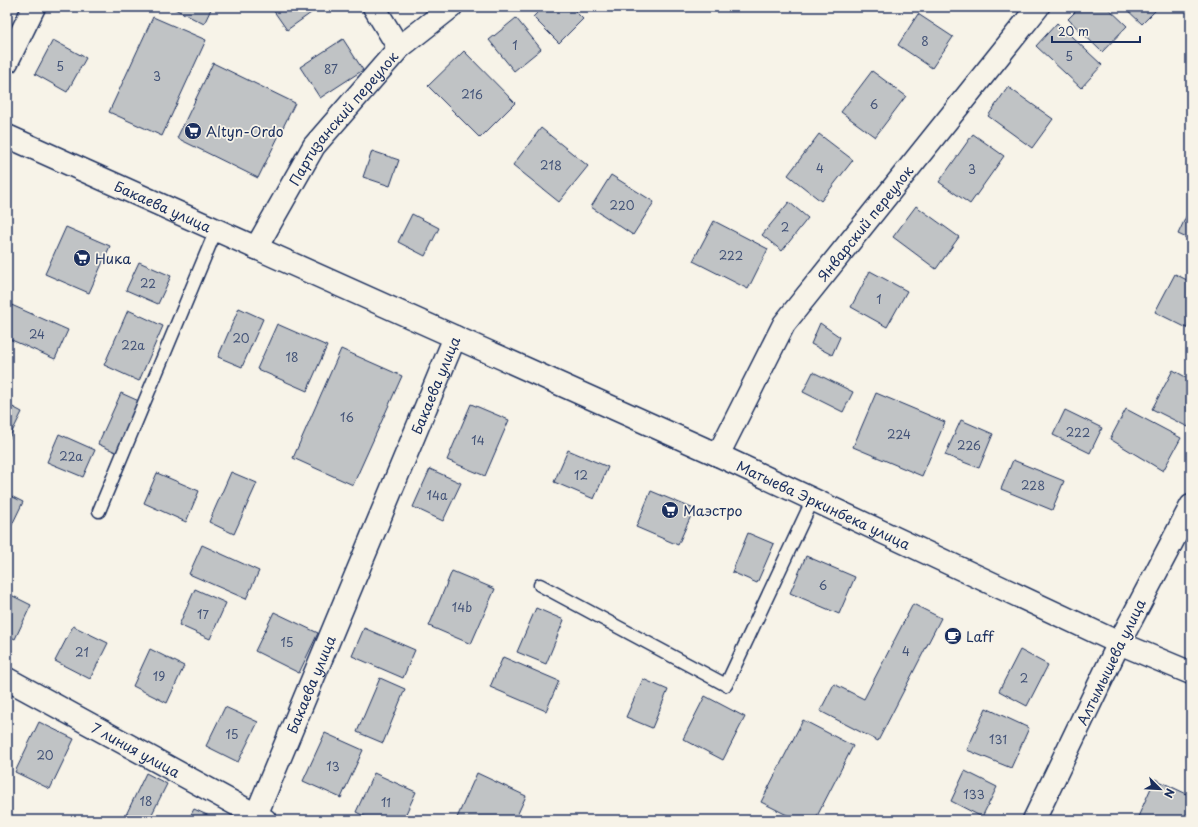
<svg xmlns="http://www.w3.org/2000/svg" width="1198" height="827" font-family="'Playpen Sans',sans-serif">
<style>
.building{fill:#c0c3c5;stroke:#1b2f5e}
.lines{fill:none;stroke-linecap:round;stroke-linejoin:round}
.service-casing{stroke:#1b2f5e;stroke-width:15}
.minor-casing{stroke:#1b2f5e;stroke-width:25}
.tertiary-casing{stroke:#1b2f5e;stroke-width:25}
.secondary-casing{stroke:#1b2f5e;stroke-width:25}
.service{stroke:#f7f3e8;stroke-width:12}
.minor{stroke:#f7f3e8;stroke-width:22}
.tertiary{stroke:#f7f3e8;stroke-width:22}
.secondary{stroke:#f7f3e8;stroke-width:22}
.labels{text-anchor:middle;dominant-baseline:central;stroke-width:3.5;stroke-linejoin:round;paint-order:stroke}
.number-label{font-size:12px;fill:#445478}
.street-label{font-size:14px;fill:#1b2f5e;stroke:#f7f3e8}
.poi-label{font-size:14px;fill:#1b2f5e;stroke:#f7f3e8;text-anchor:start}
</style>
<rect width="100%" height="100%" fill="#f7f3e8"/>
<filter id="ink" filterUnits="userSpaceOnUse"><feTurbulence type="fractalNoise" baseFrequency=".025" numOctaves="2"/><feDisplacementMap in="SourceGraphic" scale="8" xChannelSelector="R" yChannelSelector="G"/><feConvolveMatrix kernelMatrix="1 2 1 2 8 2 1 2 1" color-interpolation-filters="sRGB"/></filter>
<g filter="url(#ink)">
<g class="building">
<polygon points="171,7 212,7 204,24"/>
<polygon points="271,7 318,7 318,8 287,30"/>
<polygon points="543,7 571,7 583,19 559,43 533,17"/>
<polygon points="1080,7 1107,7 1127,26 1102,52 1068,19"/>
<polygon points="1124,7 1159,7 1142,24"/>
<polygon points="918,14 953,37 932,68 898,45"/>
<polygon points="153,17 206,40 162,136 109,112"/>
<polygon points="516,18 541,49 514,71 489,40"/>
<polygon points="1057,23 1102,65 1081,88 1036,46"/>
<polygon points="343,39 363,70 320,98 300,67"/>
<polygon points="53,40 86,58 67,92 35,74"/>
<polygon points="464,51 515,103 480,138 428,86"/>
<polygon points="213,63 295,103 258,178 177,138"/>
<polygon points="872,71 906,96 875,137 841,112"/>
<polygon points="1008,87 1053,119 1032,148 988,116"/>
<polygon points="541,128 588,166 559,202 513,165"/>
<polygon points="819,134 853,160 821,201 788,175"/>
<polygon points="973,134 1004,156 970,204 939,182"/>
<polygon points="372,151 399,160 390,186 363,177"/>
<polygon points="611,175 654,202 633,235 591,207"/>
<polygon points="789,202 808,218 782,251 762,235"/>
<polygon points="916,206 959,237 936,269 893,237"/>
<polygon points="1191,206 1191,240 1178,234"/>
<polygon points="412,214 439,228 425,256 398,242"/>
<polygon points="714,221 768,249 748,289 693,261"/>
<polygon points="66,227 110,246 89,293 45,274"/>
<polygon points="139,262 171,276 158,304 126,290"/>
<polygon points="870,271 907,291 887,327 851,307"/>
<polygon points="1175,274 1191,282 1191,330 1155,312"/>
<polygon points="7,303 68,330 55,359 7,338"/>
<polygon points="239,308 263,319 242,367 218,357"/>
<polygon points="128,310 163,326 139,381 104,365"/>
<polygon points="820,323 840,337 832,355 811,344"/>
<polygon points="277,324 327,346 307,391 257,369"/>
<polygon points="341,349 402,376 353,485 293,458"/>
<polygon points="1173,370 1191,380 1191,421 1188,427 1152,409"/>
<polygon points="813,372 853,392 843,412 803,392"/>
<polygon points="121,393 141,402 118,453 98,444"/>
<polygon points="876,393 945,422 922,476 853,447"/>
<polygon points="7,404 22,412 7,442"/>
<polygon points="471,404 509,420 485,476 447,460"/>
<polygon points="1126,409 1181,438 1163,471 1110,439"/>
<polygon points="1065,410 1102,428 1090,453 1053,435"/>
<polygon points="961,420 993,434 979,468 945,455"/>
<polygon points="59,434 95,450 83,477 47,462"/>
<polygon points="568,450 608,467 594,499 554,482"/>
<polygon points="1013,460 1064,481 1052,510 1001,489"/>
<polygon points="430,469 461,483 443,521 413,507"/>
<polygon points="231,472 257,483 234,534 209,522"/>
<polygon points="157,473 199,491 186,522 144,503"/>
<polygon points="651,491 694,509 678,545 636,527"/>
<polygon points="7,494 23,502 7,535"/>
<polygon points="748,533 774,544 757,583 732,572"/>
<polygon points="202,545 259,571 246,599 189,574"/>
<polygon points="806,556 855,577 839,614 790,593"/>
<polygon points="452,571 495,589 471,644 429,626"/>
<polygon points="195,589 226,603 210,639 179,625"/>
<polygon points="7,593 31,605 15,639 7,635"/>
<polygon points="913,604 941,618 878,741 820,711 834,684 864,699"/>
<polygon points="536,608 564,620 546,664 517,652"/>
<polygon points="274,612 318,633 299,673 255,651"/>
<polygon points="73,626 108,643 90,679 55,661"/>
<polygon points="364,628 415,650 403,678 352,656"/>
<polygon points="150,649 184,666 167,703 133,686"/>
<polygon points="1020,650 1048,665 1027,706 999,691"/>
<polygon points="503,657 559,681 546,711 490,687"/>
<polygon points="380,678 405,689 383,743 357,732"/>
<polygon points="643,679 668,690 652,728 626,717"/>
<polygon points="705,696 745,717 723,760 683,739"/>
<polygon points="225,707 258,722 238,762 206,746"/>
<polygon points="986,708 1029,728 1011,768 967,750"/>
<polygon points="803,720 853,746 815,820 797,820 761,802"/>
<polygon points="39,722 74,739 50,789 15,772"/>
<polygon points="325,733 363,750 341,798 303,781"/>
<polygon points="965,771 997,787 982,817 951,801"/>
<polygon points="146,773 167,784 149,820 130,820 125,817"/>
<polygon points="374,773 416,792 403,820 372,820 356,812"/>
<polygon points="477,773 526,796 515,820 456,820"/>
<polygon points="1155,779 1191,796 1191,820 1137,819"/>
<polygon points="194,809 218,820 188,820"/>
</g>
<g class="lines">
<defs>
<g id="service">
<polyline points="99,511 216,230"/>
<polyline points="540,585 726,685 813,499"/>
</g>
<g id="minor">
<polyline points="374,7 399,48"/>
<polyline points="7,62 34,7"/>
<path id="s1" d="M256,248L314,146L399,48L451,7"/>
<path id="s2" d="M718,455L784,324L1038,7"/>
<path id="s3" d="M7,679L265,820"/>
<path id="s4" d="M254,820L455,337"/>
</g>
<polyline id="tertiary" points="1034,820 1119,643"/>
<g id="secondary">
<path id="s5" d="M7,136L718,455L1119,643L1191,673"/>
<polyline points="1119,643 1191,506"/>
</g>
</defs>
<use href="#service" class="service-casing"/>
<use href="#minor" class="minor-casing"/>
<use href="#tertiary" class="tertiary-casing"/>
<use href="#secondary" class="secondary-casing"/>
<use href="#service" class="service"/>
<use href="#minor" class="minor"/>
<use href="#tertiary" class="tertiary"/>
<use href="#secondary" class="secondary"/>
</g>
</g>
<defs>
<symbol id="supermarket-disc" viewBox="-11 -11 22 22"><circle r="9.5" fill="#1b2f5e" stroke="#f7f3e8"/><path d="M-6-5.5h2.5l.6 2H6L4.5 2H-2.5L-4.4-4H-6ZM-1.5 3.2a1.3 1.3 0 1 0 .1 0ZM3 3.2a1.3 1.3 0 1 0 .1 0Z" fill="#fff"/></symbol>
<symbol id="cafe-disc" viewBox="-11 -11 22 22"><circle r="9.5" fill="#1b2f5e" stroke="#f7f3e8"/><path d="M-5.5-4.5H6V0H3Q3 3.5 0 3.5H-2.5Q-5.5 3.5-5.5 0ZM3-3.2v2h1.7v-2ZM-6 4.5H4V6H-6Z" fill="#fff"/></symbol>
</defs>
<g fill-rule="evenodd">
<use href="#supermarket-disc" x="183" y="121" width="20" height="20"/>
<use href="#supermarket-disc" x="72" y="248" width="20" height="20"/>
<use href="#supermarket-disc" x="660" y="500" width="20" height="20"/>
<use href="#cafe-disc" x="943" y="626" width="20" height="20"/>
</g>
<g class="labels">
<g class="number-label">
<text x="925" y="41">8</text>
<text x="515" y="45">1</text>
<text x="1069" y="56">5</text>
<text x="60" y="66">5</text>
<text x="331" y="69">87</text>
<text x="157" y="76">3</text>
<text x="472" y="94">216</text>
<text x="874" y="104">6</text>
<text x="551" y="165">218</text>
<text x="820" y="168">4</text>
<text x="972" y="169">3</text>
<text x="622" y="205">220</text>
<text x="785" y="227">2</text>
<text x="731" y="255">222</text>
<text x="148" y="283">22</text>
<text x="879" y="299">1</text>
<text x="37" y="334">24</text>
<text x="241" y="338">20</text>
<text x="133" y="345">22a</text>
<text x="292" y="357">18</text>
<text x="347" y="417">16</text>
<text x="1078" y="432">222</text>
<text x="899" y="434">224</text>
<text x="478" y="440">14</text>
<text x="969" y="445">226</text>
<text x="71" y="456">22а</text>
<text x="581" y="475">12</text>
<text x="1033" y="485">228</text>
<text x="437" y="495">14a</text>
<text x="823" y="585">6</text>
<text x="462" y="607">14b</text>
<text x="203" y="614">17</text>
<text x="287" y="642">15</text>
<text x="906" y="651">4</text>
<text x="82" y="652">21</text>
<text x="159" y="676">19</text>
<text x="1024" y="678">2</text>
<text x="232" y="734">15</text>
<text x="998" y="739">131</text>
<text x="45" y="755">20</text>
<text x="333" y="766">13</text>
<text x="974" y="794">133</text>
<text x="146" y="801">18</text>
<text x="386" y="802">11</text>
</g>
<g class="street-label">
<text stroke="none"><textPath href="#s1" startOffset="157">Партизанский переулок</textPath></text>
<text stroke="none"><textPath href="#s5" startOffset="171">Бакаева улица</textPath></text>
<text stroke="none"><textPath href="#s2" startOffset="276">Январский переулок</textPath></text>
<text stroke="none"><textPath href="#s4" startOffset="471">Бакаева улица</textPath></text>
<text stroke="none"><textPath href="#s5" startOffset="896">Матыева Эркинбека улица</textPath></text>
<text transform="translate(1111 662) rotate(-64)">Алтымышева улица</text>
<text stroke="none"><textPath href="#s4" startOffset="147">Бакаева улица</textPath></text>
<text stroke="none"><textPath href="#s3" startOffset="147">7 линия улица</textPath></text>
</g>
<g class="poi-label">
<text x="206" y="131">Altyn-Ordo</text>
<text x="95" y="258">Ника</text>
<text x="683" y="510">Маэстро</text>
<text x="966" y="636">Laff</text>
</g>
</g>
<rect width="1198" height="827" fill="none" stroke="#f7f3e8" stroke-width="24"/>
<rect x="12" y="12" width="1174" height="803" fill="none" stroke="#1b2f5e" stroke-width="1.5" filter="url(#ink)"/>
<g transform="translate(1160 789) rotate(114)" stroke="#f7f3e8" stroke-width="3" paint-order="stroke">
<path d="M0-3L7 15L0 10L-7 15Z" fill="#1b2f5e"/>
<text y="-6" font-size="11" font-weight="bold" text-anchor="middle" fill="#1b2f5e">N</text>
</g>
<path d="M1052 36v6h88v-6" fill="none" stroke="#1b2f5e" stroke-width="2"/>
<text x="1058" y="36" font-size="12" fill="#1b2f5e" stroke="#f7f3e8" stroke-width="3" paint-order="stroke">20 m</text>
</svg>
